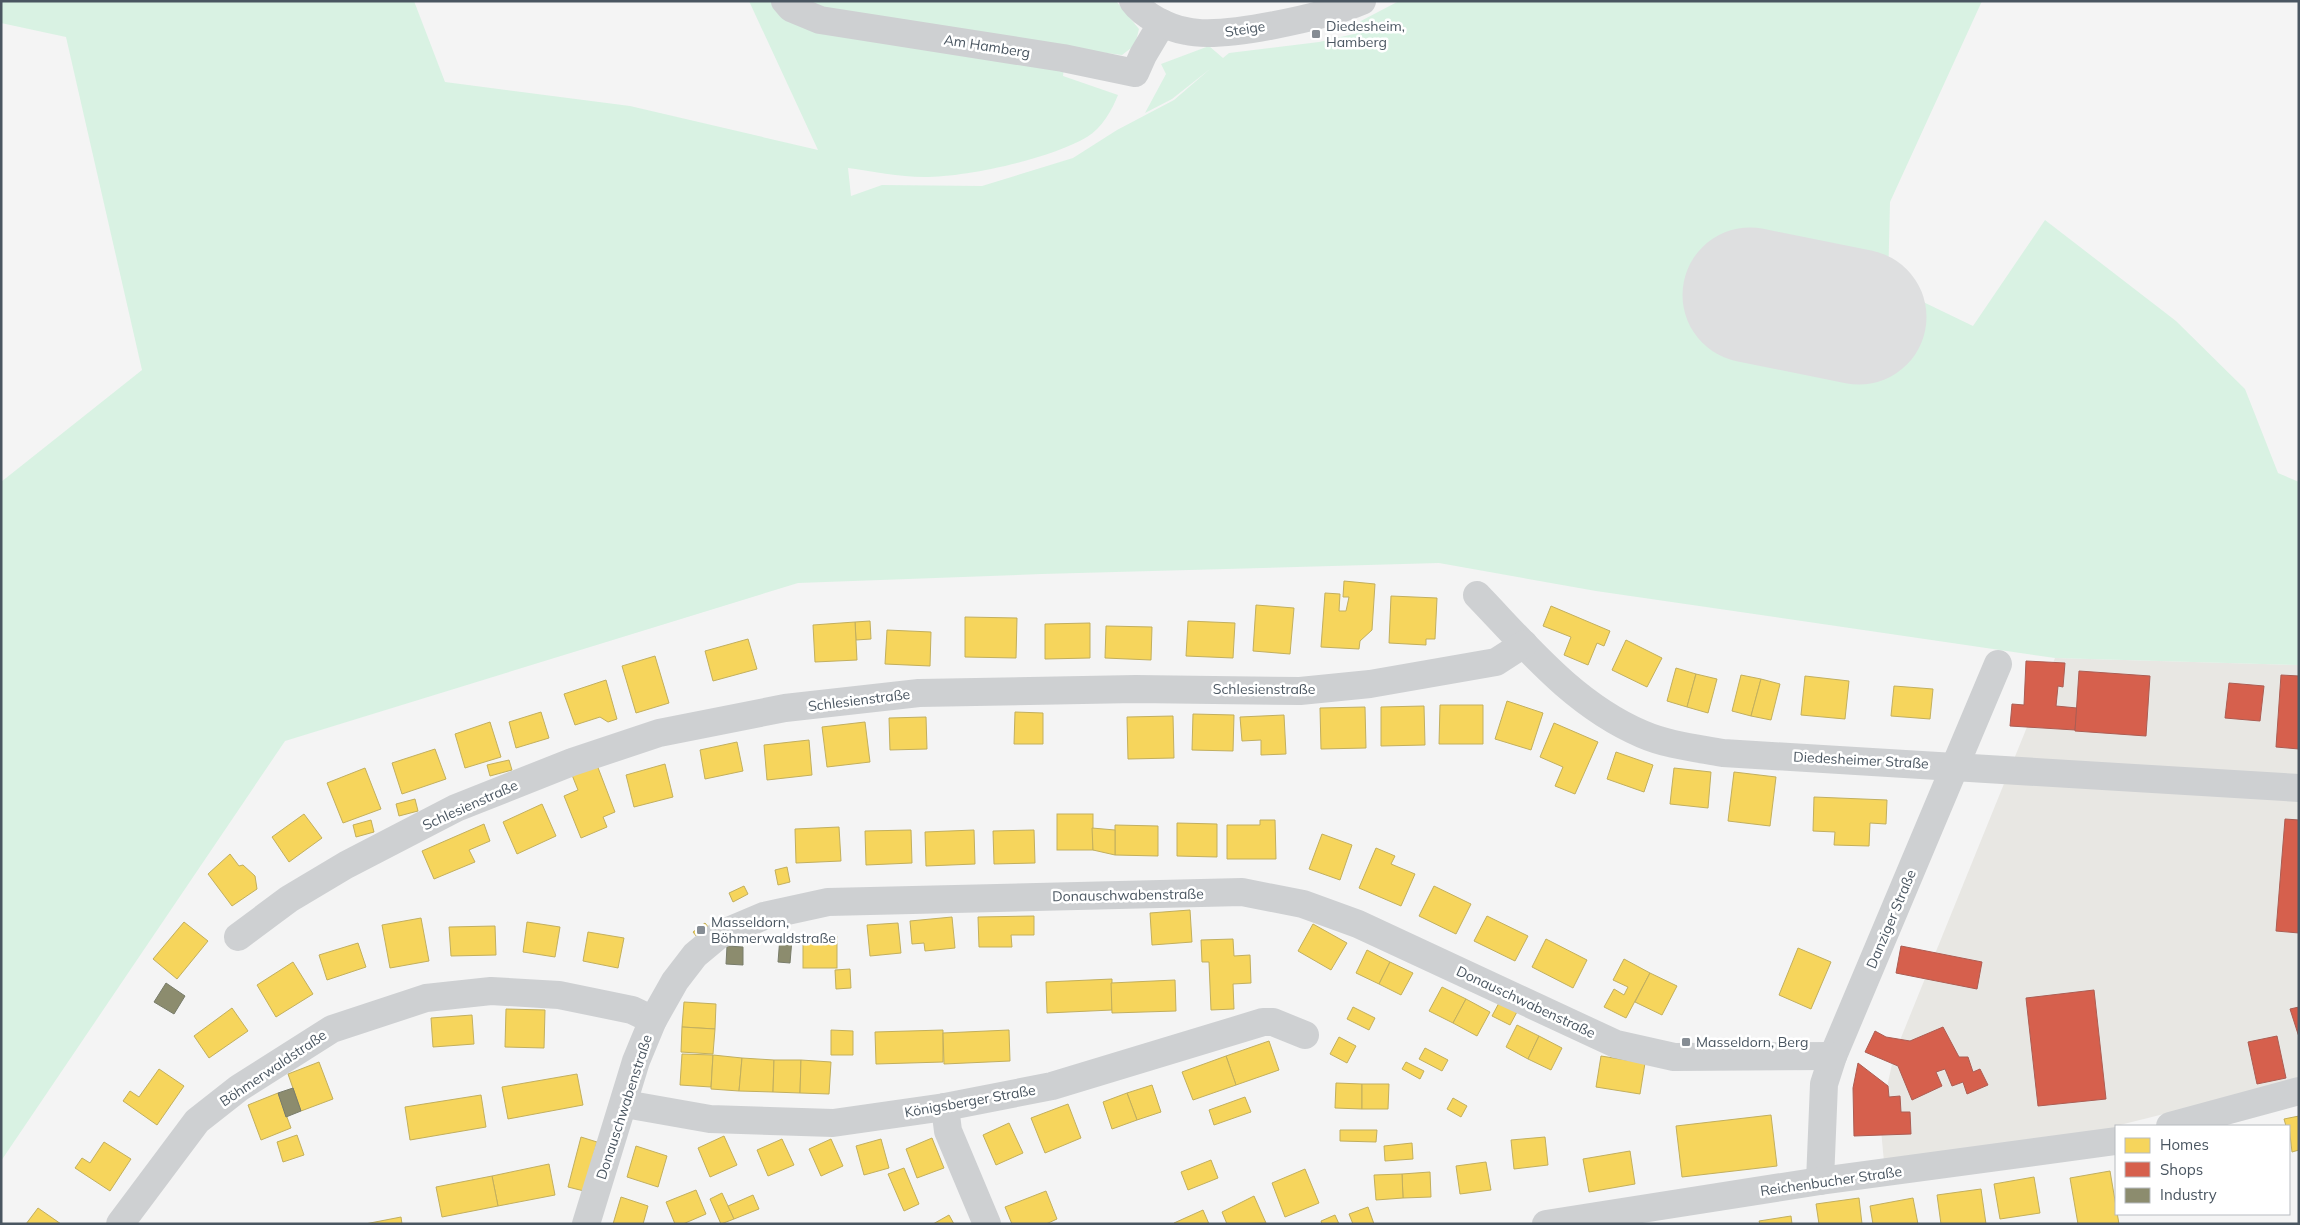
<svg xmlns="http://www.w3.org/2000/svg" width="2300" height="1225" font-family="Mulish,sans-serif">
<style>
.commercial{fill:#e8e7e3}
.green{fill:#d9f2e3}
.homes{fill:#f6d55c;stroke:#c2af5e}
.shops{fill:#d6604d;stroke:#ac5d53}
.industry{fill:#8c8c6e;stroke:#787c6a}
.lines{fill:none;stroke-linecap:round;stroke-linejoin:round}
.runway{stroke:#dedfe0;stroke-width:135}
.minor{stroke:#ced0d2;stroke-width:28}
.poi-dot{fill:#868d94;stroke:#fff;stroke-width:2}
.labels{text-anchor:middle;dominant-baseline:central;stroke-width:5;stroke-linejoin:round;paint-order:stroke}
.poi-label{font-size:14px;fill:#4a5661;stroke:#fff;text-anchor:start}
.street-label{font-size:14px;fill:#4a5661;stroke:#fff}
</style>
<rect width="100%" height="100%" fill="#f4f4f4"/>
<polygon class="commercial" points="2055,658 2299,665 2299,1080 2116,1126 2116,1128 1884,1162 1880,1119 1894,1055"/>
<path class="green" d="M1,1H414L445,82L630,106L818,150L749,1H1116L1139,29L1135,45L1122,55L1066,48L1063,76L1118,95C1112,110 1102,128 1087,137C1050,159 966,177 924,177C899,177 872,171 848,168L851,196L882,185L982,186L1073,158L1117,130L1174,100L1210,69L1172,99L1145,113L1166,74L1161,64L1209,46L1223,58L1229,53L1319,42L1358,33L1357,23L1399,1H1982L1890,202L1888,285L1973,326L2045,220L2176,321L2245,389L2278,473L2299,482V665L2055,658L1596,591L1439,563L1042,574L798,583L285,741L1,1161V482L142,370L66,37L1,23Z"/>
<g class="homes">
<polygon points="1344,581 1375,584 1372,630 1360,641 1359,649 1321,647 1325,593 1340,594 1339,611 1346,611 1349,597 1343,597"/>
<polygon points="1391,596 1437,598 1435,639 1426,639 1426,645 1389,643"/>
<polygon points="1256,605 1294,608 1290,654 1253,651"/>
<polygon points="1551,606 1610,631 1604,646 1597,643 1588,665 1564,655 1571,637 1543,626"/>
<polygon points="965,617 1017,618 1016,658 965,657"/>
<polygon points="870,621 871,639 856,640 855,622"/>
<polygon points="1188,621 1235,623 1233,658 1186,656"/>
<polygon points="855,622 857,660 815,662 813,625"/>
<polygon points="1090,623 1090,658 1045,659 1045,624"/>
<polygon points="1106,626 1152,627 1151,660 1105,658"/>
<polygon points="887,630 931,632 930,666 885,664"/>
<polygon points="748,639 757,669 713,681 705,651"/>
<polygon points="1626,640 1662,658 1647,687 1612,670"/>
<polygon points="655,656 669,703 636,713 622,666"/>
<polygon points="1676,668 1696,674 1687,707 1667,701"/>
<polygon points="1696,674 1717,679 1708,713 1687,707"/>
<polygon points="1741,675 1761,679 1751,716 1732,711"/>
<polygon points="1805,676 1849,681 1845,719 1801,715"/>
<polygon points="1761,679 1780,684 1771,720 1751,716"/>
<polygon points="606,680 617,719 608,722 600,717 575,725 564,694"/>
<polygon points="1894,686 1933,689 1930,719 1891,716"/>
<polygon points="1507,701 1543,713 1531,750 1495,739"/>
<polygon points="1440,705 1483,705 1483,744 1439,744"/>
<polygon points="1424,706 1425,745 1381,746 1381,707"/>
<polygon points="1365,707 1366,748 1321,749 1320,708"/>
<polygon points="541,712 549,738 516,748 509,722"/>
<polygon points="1015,712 1043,713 1043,744 1014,744"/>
<polygon points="1193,714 1234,715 1233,751 1192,750"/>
<polygon points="1284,715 1286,754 1261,755 1261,740 1242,741 1240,717"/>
<polygon points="1173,716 1174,758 1128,759 1127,717"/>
<polygon points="926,717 927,749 890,750 889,718"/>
<polygon points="490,722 501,757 465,768 455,734"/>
<polygon points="865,722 870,762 827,767 822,727"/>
<polygon points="1554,723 1598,742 1575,794 1555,786 1563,767 1540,757"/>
<polygon points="809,740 812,775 767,780 764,745"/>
<polygon points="737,742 743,771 705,779 700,750"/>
<polygon points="435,749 446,779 402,794 392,763"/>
<polygon points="1616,752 1653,765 1644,792 1607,779"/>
<polygon points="509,760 512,770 490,776 487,765"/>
<polygon points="665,764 673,797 634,807 626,775"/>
<polygon points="597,765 615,812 603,817 607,827 581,838 564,796 578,790 572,775"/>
<polygon points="365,768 381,809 343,823 327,783"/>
<polygon points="1674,768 1711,772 1708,808 1670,804"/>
<polygon points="1734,772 1776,777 1770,826 1728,821"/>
<polygon points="1814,797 1887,800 1886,824 1870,823 1869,846 1834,845 1835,832 1813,831"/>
<polygon points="415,799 418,811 399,816 396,804"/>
<polygon points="542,804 556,836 517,854 503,822"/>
<polygon points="304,814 322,838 289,862 272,837"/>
<rect x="1057" y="814" width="36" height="36"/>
<polygon points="371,820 374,832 356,837 353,825"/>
<polygon points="1260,820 1275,820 1276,859 1227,859 1227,825 1260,825"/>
<polygon points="1177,823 1217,824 1217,857 1177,856"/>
<polygon points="484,824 490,841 469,850 475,862 434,879 422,851"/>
<polygon points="1115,825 1158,826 1158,856 1115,855"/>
<polygon points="839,827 841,861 796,863 795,829"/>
<polygon points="1092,828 1115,830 1115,855 1093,850"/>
<polygon points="911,830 912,863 866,865 865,831"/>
<polygon points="974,830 975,864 926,866 925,832"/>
<polygon points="1034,830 1035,863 994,864 993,831"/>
<polygon points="1322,834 1352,845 1340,880 1309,869"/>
<polygon points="1376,848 1395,856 1391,864 1415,874 1401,906 1359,888"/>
<polygon points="230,854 239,866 243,865 255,876 257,889 232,906 208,874"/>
<polygon points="787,867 790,882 778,885 775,870"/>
<polygon points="744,886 748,894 733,902 729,893"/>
<polygon points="1434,886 1471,904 1456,934 1419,916"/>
<polygon points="1190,910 1192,942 1152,945 1150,913"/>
<polygon points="1034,916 1034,935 1011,935 1012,947 979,947 978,917"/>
<polygon points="1487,916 1528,936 1515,961 1474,941"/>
<polygon points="952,917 955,948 925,951 924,943 912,944 910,921"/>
<polygon points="421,918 429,961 390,968 382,925"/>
<polygon points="184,922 208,941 177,979 153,959"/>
<polygon points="527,922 560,927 555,957 523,952"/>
<polygon points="705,923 709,928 697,937 693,932"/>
<polygon points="898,923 901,953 870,956 867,925"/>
<polygon points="1313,924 1347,943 1331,970 1298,951"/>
<polygon points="495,926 496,955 451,956 449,927"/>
<polygon points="588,932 624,938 618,968 583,961"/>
<rect x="803" y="937" width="34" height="31"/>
<polygon points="1233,939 1234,956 1250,955 1251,983 1233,984 1234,1009 1211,1010 1209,962 1202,962 1201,940"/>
<polygon points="1546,939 1587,960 1573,988 1532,967"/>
<polygon points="358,943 366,967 327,980 319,955"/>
<polygon points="1798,948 1831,962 1811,1009 1779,995"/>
<polygon points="1367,950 1390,962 1379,984 1356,973"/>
<polygon points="1624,959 1650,973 1626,1018 1604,1007 1614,989 1624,995 1628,987 1613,980"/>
<polygon points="293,962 313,994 276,1017 257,985"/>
<polygon points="1390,962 1413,973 1401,995 1379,984"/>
<polygon points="850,969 851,988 836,989 835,970"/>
<polygon points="1650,973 1677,986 1662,1015 1635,1002"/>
<polygon points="1112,979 1112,1010 1047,1013 1046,982"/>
<polygon points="1175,980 1176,1011 1112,1013 1111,983"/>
<polygon points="1442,987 1466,999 1453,1023 1429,1011"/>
<polygon points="1466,999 1490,1012 1477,1036 1453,1023"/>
<polygon points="1500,1001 1518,1010 1510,1025 1492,1016"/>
<polygon points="684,1002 716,1004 715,1029 682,1027"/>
<polygon points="1353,1007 1375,1018 1369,1030 1347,1019"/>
<polygon points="232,1008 248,1031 209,1058 194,1036"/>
<polygon points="506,1009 545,1010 544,1048 505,1047"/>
<polygon points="472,1015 474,1044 433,1047 431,1018"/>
<polygon points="1517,1025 1539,1036 1528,1059 1506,1047"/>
<polygon points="682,1027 715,1029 713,1054 681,1052"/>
<polygon points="831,1030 853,1031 853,1055 831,1055"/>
<polygon points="943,1030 943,1062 876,1064 875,1032"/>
<polygon points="1009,1030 1010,1061 944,1064 943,1033"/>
<polygon points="1539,1036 1562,1048 1551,1070 1528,1059"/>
<polygon points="1339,1037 1356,1046 1347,1063 1330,1054"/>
<polygon points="1269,1041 1279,1070 1236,1085 1226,1056"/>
<polygon points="1425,1048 1448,1060 1442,1071 1419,1059"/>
<polygon points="682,1054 713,1055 711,1087 680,1085"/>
<polygon points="713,1055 742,1058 739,1091 711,1089"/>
<polygon points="1226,1056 1236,1085 1193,1100 1182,1072"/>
<polygon points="1601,1056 1645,1063 1640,1094 1596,1087"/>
<polygon points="742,1058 774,1060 773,1092 739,1091"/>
<polygon points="774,1060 801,1060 800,1093 773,1092"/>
<polygon points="801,1060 831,1062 829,1094 800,1093"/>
<polygon points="319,1062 333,1099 301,1111 288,1074"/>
<polygon points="1406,1062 1424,1071 1420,1079 1402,1069"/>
<polygon points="159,1069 184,1086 157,1125 123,1101 130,1091 139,1097"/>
<polygon points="577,1074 583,1105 508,1119 502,1087"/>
<polygon points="1336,1083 1362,1084 1362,1109 1335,1108"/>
<polygon points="1362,1084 1389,1084 1388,1109 1362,1109"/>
<polygon points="1152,1085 1161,1112 1137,1120 1127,1093"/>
<polygon points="278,1093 291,1128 261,1140 248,1105"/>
<polygon points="1127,1093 1137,1120 1112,1129 1103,1102"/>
<polygon points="481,1095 486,1127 410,1140 405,1107"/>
<polygon points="1245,1097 1251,1112 1214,1125 1209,1110"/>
<polygon points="1453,1098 1467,1106 1461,1117 1447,1109"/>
<polygon points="1068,1104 1081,1138 1045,1153 1031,1118"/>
<polygon points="1771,1115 1777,1166 1682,1177 1676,1126"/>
<polygon points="2299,1116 2299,1150 2292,1152 2289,1126 2286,1126 2284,1119"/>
<polygon points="1009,1123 1023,1153 996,1165 983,1135"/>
<polygon points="1340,1130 1377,1130 1376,1142 1340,1141"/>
<polygon points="297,1135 304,1155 283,1162 277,1142"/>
<polygon points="724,1136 737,1165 710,1177 698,1148"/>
<polygon points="581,1137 597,1142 584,1191 568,1187"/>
<polygon points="1545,1137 1548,1165 1514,1169 1511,1140"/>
<polygon points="932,1138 944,1168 917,1178 906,1149"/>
<polygon points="782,1139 794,1165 768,1176 757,1150"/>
<polygon points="831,1139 843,1166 821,1176 809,1149"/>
<polygon points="881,1139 889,1168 864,1175 856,1146"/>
<polygon points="104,1142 131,1159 110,1191 75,1168 82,1158 90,1163"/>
<polygon points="1412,1143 1413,1159 1385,1161 1384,1146"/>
<polygon points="636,1146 667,1156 658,1187 627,1177"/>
<polygon points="1630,1151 1635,1184 1589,1192 1583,1159"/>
<polygon points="1211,1160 1218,1178 1188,1190 1181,1172"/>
<polygon points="1486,1162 1491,1190 1460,1194 1456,1166"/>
<polygon points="549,1164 555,1195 498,1206 492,1176"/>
<polygon points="904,1168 919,1204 904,1211 888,1174"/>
<polygon points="1305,1169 1319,1203 1285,1217 1272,1183"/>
<polygon points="2110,1171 2119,1224 2078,1224 2070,1178"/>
<polygon points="1430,1172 1431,1197 1403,1198 1402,1174"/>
<polygon points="1402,1174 1403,1198 1376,1200 1374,1175"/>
<polygon points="492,1176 498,1206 442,1217 436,1187"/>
<polygon points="2034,1177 2040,1213 2000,1219 1994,1184"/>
<polygon points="1981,1189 1986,1224 1941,1224 1937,1195"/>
<polygon points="696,1190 706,1214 683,1224 675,1224 666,1202"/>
<polygon points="1046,1191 1057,1219 1046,1224 1012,1224 1005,1207"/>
<polygon points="722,1193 734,1219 721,1224 710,1199"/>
<polygon points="753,1195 759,1209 734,1219 728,1206"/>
<polygon points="1254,1196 1266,1223 1227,1224 1222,1212"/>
<polygon points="621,1197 648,1206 643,1224 613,1224"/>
<polygon points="1859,1198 1862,1224 1819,1224 1816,1204"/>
<polygon points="1913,1198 1918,1224 1873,1224 1870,1206"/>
<polygon points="1368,1207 1374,1224 1353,1224 1349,1214"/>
<polygon points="38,1208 61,1224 26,1224"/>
<polygon points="1203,1210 1209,1224 1175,1224 1174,1223"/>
<polygon points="949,1215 954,1224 933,1224"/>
<polygon points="1335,1215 1339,1224 1322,1224 1321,1221"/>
<polygon points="1791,1216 1792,1224 1760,1224 1759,1221"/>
<polygon points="401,1217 402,1224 365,1224"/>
</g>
<g class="shops">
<polygon points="2026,661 2065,663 2063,687 2058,686 2056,706 2077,708 2075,730 2010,726 2012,704 2024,705"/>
<polygon points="2079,671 2150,676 2146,736 2075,731"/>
<polygon points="2281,675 2299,676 2299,749 2276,747"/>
<polygon points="2229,683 2264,686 2260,721 2225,718"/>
<polygon points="2285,819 2299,820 2299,933 2276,931"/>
<polygon points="1901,946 1982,962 1977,989 1896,973"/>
<polygon points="2094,990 2106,1099 2038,1106 2026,998"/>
<polygon points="2299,1007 2299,1037 2290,1009"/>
<polygon points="1943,1027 1959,1057 1968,1057 1973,1072 1980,1069 1988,1085 1967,1094 1963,1082 1952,1086 1945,1069 1936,1072 1942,1086 1912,1100 1898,1066 1865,1052 1875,1031 1886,1037 1910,1041"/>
<polygon points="2277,1036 2286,1078 2257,1084 2248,1042"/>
<polygon points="1858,1063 1888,1086 1889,1097 1900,1096 1901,1112 1910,1112 1911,1134 1854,1136 1853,1088"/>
</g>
<g class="industry">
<polygon points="780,937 792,939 790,963 778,962"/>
<polygon points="727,946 743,947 743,965 726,964"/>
<polygon points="166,983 185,996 174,1014 154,1002"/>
<polygon points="293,1088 301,1111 286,1117 278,1093"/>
</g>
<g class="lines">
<polyline class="runway" points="1750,295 1859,317"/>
<g class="minor">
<polyline points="785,1 791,8 820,20 1063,58 1135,73 1143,55 1162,23"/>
<path d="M1133,1C1144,16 1168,28 1186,31C1223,40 1327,16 1362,1"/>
<path d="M1477,595C1527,647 1574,705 1642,734C1667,745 1696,748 1723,753L2299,788"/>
<polyline points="238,937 289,899 346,865 456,808 572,762 659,733 785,708 919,693 1136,689 1300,691 1370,684 1496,662 1524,644"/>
<polyline points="625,1104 710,1119 833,1123 945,1107 1052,1086 1263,1022 1273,1022 1305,1035"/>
<polyline points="945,1107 948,1131 987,1224"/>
<polyline points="2170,1126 2299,1091"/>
<polyline points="1820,1181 1824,1084 1833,1056 1998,664"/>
<polyline points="120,1224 197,1121 239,1088 332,1029 426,998 491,991 559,995 632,1010 653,1020"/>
<polyline points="586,1224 636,1061 653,1020 675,981 695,955 719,935 764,916 828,902 1242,892 1303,904 1358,924 1616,1044 1674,1057 1833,1056"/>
<polyline points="1546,1224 1820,1181 2116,1141"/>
</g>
</g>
<g class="poi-dot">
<rect x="1311" y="29" width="10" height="10" rx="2.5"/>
<rect x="696" y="925" width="10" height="10" rx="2.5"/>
<rect x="1681" y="1037" width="10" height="10" rx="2.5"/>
</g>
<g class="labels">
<g class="poi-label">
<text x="1326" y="26">Diedesheim,<tspan x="1326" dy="16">Hamberg</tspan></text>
<text x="711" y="922">Masseldorn,<tspan x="711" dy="16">Böhmerwaldstraße</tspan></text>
<text x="1696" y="1042">Masseldorn, Berg</text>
</g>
<g class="street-label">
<text transform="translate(1245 29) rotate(-9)">Steige</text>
<text transform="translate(987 46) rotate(9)">Am Hamberg</text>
<text x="1264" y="689">Schlesienstraße</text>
<text transform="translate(859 700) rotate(-7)">Schlesienstraße</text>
<text transform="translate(1861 760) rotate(3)">Diedesheimer Straße</text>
<text transform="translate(470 805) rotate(-24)">Schlesienstraße</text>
<text transform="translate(1128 895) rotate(-1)">Donauschwabenstraße</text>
<text transform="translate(1891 919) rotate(-67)">Danziger Straße</text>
<text transform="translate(1526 1002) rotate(25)">Donauschwabenstraße</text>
<text transform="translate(273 1068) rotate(-34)">Böhmerwaldstraße</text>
<text transform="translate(970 1101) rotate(-10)">Königsberger Straße</text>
<text transform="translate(624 1107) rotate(-72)">Donauschwabenstraße</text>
<text transform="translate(1831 1181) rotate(-8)">Reichenbucher Straße</text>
</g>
</g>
<rect width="2300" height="1225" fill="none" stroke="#4a5661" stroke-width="5"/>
<rect x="2115" y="1125" width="175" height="90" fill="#ffffff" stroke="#b7bbc0"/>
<rect x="2125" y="1138" width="25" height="15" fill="#f6d55c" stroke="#b7bbc0"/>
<text x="2160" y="1150" font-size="15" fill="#4a5661">Homes</text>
<rect x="2125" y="1162" width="25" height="15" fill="#d6604d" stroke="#b7bbc0"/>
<text x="2160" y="1175" font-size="15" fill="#4a5661">Shops</text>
<rect x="2125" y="1188" width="25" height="15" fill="#8c8c6e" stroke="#b7bbc0"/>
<text x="2160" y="1200" font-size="15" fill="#4a5661">Industry</text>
</svg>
